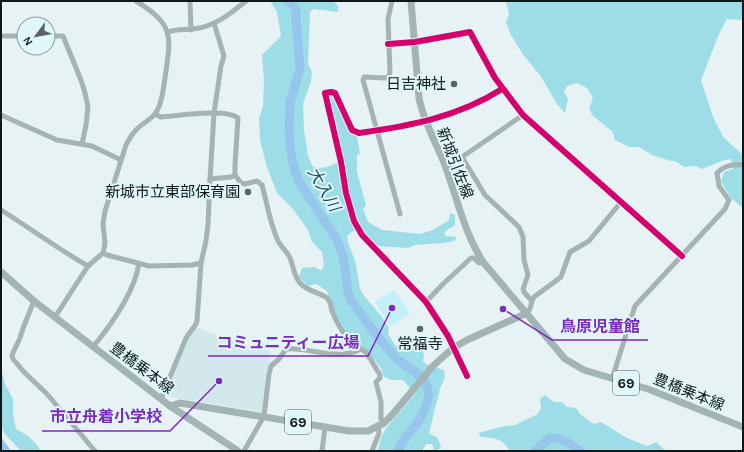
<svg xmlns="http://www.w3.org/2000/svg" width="744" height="452" font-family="Karla,'Noto Sans JP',sans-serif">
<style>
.built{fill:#d2e8ed}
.green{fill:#c2f0f8}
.forest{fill:#9ddde7}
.water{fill:#97c6ec}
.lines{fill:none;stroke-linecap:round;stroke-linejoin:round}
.river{stroke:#97c6ec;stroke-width:9}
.minor{stroke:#a5b3b3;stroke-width:5}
.major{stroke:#a2b4b4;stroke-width:7}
.cycleway-casing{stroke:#e0f7fa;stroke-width:8}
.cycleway{stroke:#d6006c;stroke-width:6}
.poi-dot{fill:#5a6465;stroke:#e0f7fa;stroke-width:1.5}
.labels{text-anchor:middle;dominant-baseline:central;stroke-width:4;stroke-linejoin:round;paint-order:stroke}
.shield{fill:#e0f7fa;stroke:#4e5a5c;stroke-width:1}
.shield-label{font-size:14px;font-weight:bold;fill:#0f1718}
.poi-label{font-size:15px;fill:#0f1718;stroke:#e0f7fa;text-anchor:end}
.street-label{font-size:15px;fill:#0f1718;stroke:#e0f7fa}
.water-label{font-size:16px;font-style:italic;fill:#1c4a6d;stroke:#e0f7fa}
.leader{fill:none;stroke:#7b2cbf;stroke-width:1.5}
.callout-dot{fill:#7b2cbf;stroke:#e0f7fa;stroke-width:1.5}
.callout-label{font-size:16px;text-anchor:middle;font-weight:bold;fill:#7b2cbf;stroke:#e0f7fa;stroke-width:4;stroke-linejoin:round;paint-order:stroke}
</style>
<rect width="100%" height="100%" fill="#e6f2f4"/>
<polygon class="built" points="199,328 236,343 270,350 269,366 262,412 165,396 188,338 195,329"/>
<polygon class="green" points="394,290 410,314 391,326 375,302"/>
<g class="forest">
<path d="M270,1H333L338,6V12L313,9L310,12L308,64L312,73L311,81L303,104L304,130L308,156L313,167C323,170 336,165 343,158C340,137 331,117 329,96L333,95C339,109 344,128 357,137L360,153L357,155V172L366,205L363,209L368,222L382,230L420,234L433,230L449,220L450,213L455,215V225L444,232L446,236L457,237L454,241L444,243L415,245L408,248L377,246L360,230L353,231L347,236L348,243L355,260L360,289L365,297L382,317L389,328L388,334L395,345L404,351L421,347L424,354L423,361L426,364L444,370L445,377L440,389L429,433L438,438L441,448L434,451L432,444H426L422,451H378L381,437L387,427L415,394L403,380H391L384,377L381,368L370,355L348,335L334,312L330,299L327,291L316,284L308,286L299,277L302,268L315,267L321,271L324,266L322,252L312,242L308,230L293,209L277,193L267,167L260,140L259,118L263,107L264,80L262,55L281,36L277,12Z"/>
<polygon points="506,1 743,1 743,20 727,19 719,34 701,80 713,117 723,137 743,155 743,208 731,198 721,181 724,172 733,169 731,159 722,161 702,169 696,166 684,167 675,161 671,161 652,155 639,147 629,147 615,140 613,132 593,116 589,109 593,98 587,88 577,83 567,86 564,91 568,99 565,113 557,104 540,75 524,56 511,35 506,22 509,14"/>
<path d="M1,368L5,384L13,399V415L16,429C27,434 35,441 41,451H21L4,433L1,425Z"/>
<path d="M545,395L554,402H562L567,407L576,408L580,414L594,424L601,422L627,438L647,446L656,442L666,451H510C503,438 494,438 481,437L478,433L505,426L515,425L538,414L541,408L540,399Z"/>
</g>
<polygon class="water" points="1,436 2,438 11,451 1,451"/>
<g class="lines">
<g class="river">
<path d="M288,1L292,3L296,11V20L300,68L290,103L289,127L290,146L293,164L298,180L337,240L343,256L348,292L351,300C365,320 379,340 396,358C405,367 420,372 426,384C428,388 429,395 428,399C426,409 420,420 413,428C406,438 402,439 398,451"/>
<path d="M535,451L550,438C562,438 571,444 580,451"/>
</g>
<g class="minor">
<polyline points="190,1 191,30"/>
<polyline points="392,1 388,19 390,72 389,76 386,78 364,77 363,80 400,214"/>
<path d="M168,32C176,29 185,30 193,29C214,27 230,14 246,1"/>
<polyline points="1,36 24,36"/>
<polyline points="48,36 63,36 81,80 85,93 88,107 86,125 82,144"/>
<polyline points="388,44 415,42 470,32 495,78 523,115 682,256"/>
<path d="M155,114L161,117C177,116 226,108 238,118L235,165V175L241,183L245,184L257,181L262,185C267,203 270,224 278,241C281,247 287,251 290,258C294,267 293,275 300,283C309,293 324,293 328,299C331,303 331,307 332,311C338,326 347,341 361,349"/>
<polyline points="1,115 57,140 92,146 121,160"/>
<polyline points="462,157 485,195 519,227 523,237 524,260 528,275 523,289 524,292 531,300"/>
<polyline points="446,168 523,115"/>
<polyline points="210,179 214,113 221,66 224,56 214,23"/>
<path d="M1,210C30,228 58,249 88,266"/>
<polyline points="103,253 107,255 149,266 192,265 201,263"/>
<polyline points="34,301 23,328 20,338 12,355 13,359 24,372 47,394 95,451"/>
<polyline points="426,302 442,285 471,258 474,258 479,263 483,262"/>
<path d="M527,313C532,309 530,302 534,297L561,277L570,252L589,241L621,202"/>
<path d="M55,317L88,266L103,253L105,243L103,224L105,211L126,145C129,139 132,134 137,129C142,124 150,120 155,114C162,104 163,90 165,78C171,36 175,25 136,1"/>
<path d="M93,347C111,325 134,292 139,264"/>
<path d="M467,376L448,336L426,302L362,235L354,221L346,193L341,162L325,93L331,92L335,93L352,130L359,133C410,126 458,117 502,89"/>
<path d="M612,379L635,306L725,209L729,200L719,186L717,173C724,165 733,164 743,165"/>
<polyline points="161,399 186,338 196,324 197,321 201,263 206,241 208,225 210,179 231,177 235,175"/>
<path d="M244,451L264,416L269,374L271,366L279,359L286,349C311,347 336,362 361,349L366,352L380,375V378L376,382L381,402V419L384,423"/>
<polyline points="322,451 325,427"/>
<polyline points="372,451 379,433 378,427"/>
</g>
<g class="major">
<path d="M411,1L419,98C424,123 437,144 446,168C458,201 464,232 483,262L565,359L584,370L648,389L743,427"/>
<polyline points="1,272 34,301 170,406 238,451"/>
<polyline points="170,406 180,403 349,431 368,431 384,423 392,415 433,366 453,348 467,340 527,313"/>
</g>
<defs>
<g id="cycleway">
<polyline points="388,44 415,42 470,32 495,78 523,115 682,256"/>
<path d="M467,376L448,336L426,302L362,235L354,221L346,193L341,162L325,93L331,92L335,93L352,130L359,133C410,126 458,117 502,89"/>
</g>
</defs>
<use href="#cycleway" class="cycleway-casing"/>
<use href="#cycleway" class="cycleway"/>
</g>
<g class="poi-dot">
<circle cx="454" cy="84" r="4"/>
<circle cx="248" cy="192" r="4"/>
<circle cx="420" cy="329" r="4"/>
</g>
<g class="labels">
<g class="shield">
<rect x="613" y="371" width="26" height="24" rx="3"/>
<rect x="285" y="410" width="26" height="24" rx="3"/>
</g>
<g class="shield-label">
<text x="626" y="383">69</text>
<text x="298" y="422">69</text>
</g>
<g class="poi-label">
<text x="446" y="84">日吉神社</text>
<text x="240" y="192">新城市立東部保育園</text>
<text x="420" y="344" text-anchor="middle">常福寺</text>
</g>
<g class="street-label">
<text transform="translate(455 163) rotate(69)">新城引佐線</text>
<text transform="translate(142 368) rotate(37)">豊橋乗本線</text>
<text transform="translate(689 392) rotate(22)">豊橋乗本線</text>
</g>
<g class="water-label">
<text transform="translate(324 189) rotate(60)">大入川</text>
</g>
</g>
<path class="leader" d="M503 309L552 340H648M392 308L368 356H208M219 381L170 431H42"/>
<g class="callout-dot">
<circle cx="503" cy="309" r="4"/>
<circle cx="392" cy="308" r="4"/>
<circle cx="219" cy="381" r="4"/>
</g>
<g class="callout-label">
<text x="600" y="332">鳥原児童館</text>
<text x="288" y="348">コミュニティー広場</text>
<text x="106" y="422">市立舟着小学校</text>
</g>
<rect width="744" height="452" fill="none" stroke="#0f1718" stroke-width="4"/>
<g transform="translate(36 36) rotate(238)"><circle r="19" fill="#e0f7fa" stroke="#8c9da0"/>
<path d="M0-3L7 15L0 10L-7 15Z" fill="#5a6465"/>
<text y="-6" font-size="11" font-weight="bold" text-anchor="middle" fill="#0f1718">N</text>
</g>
</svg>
